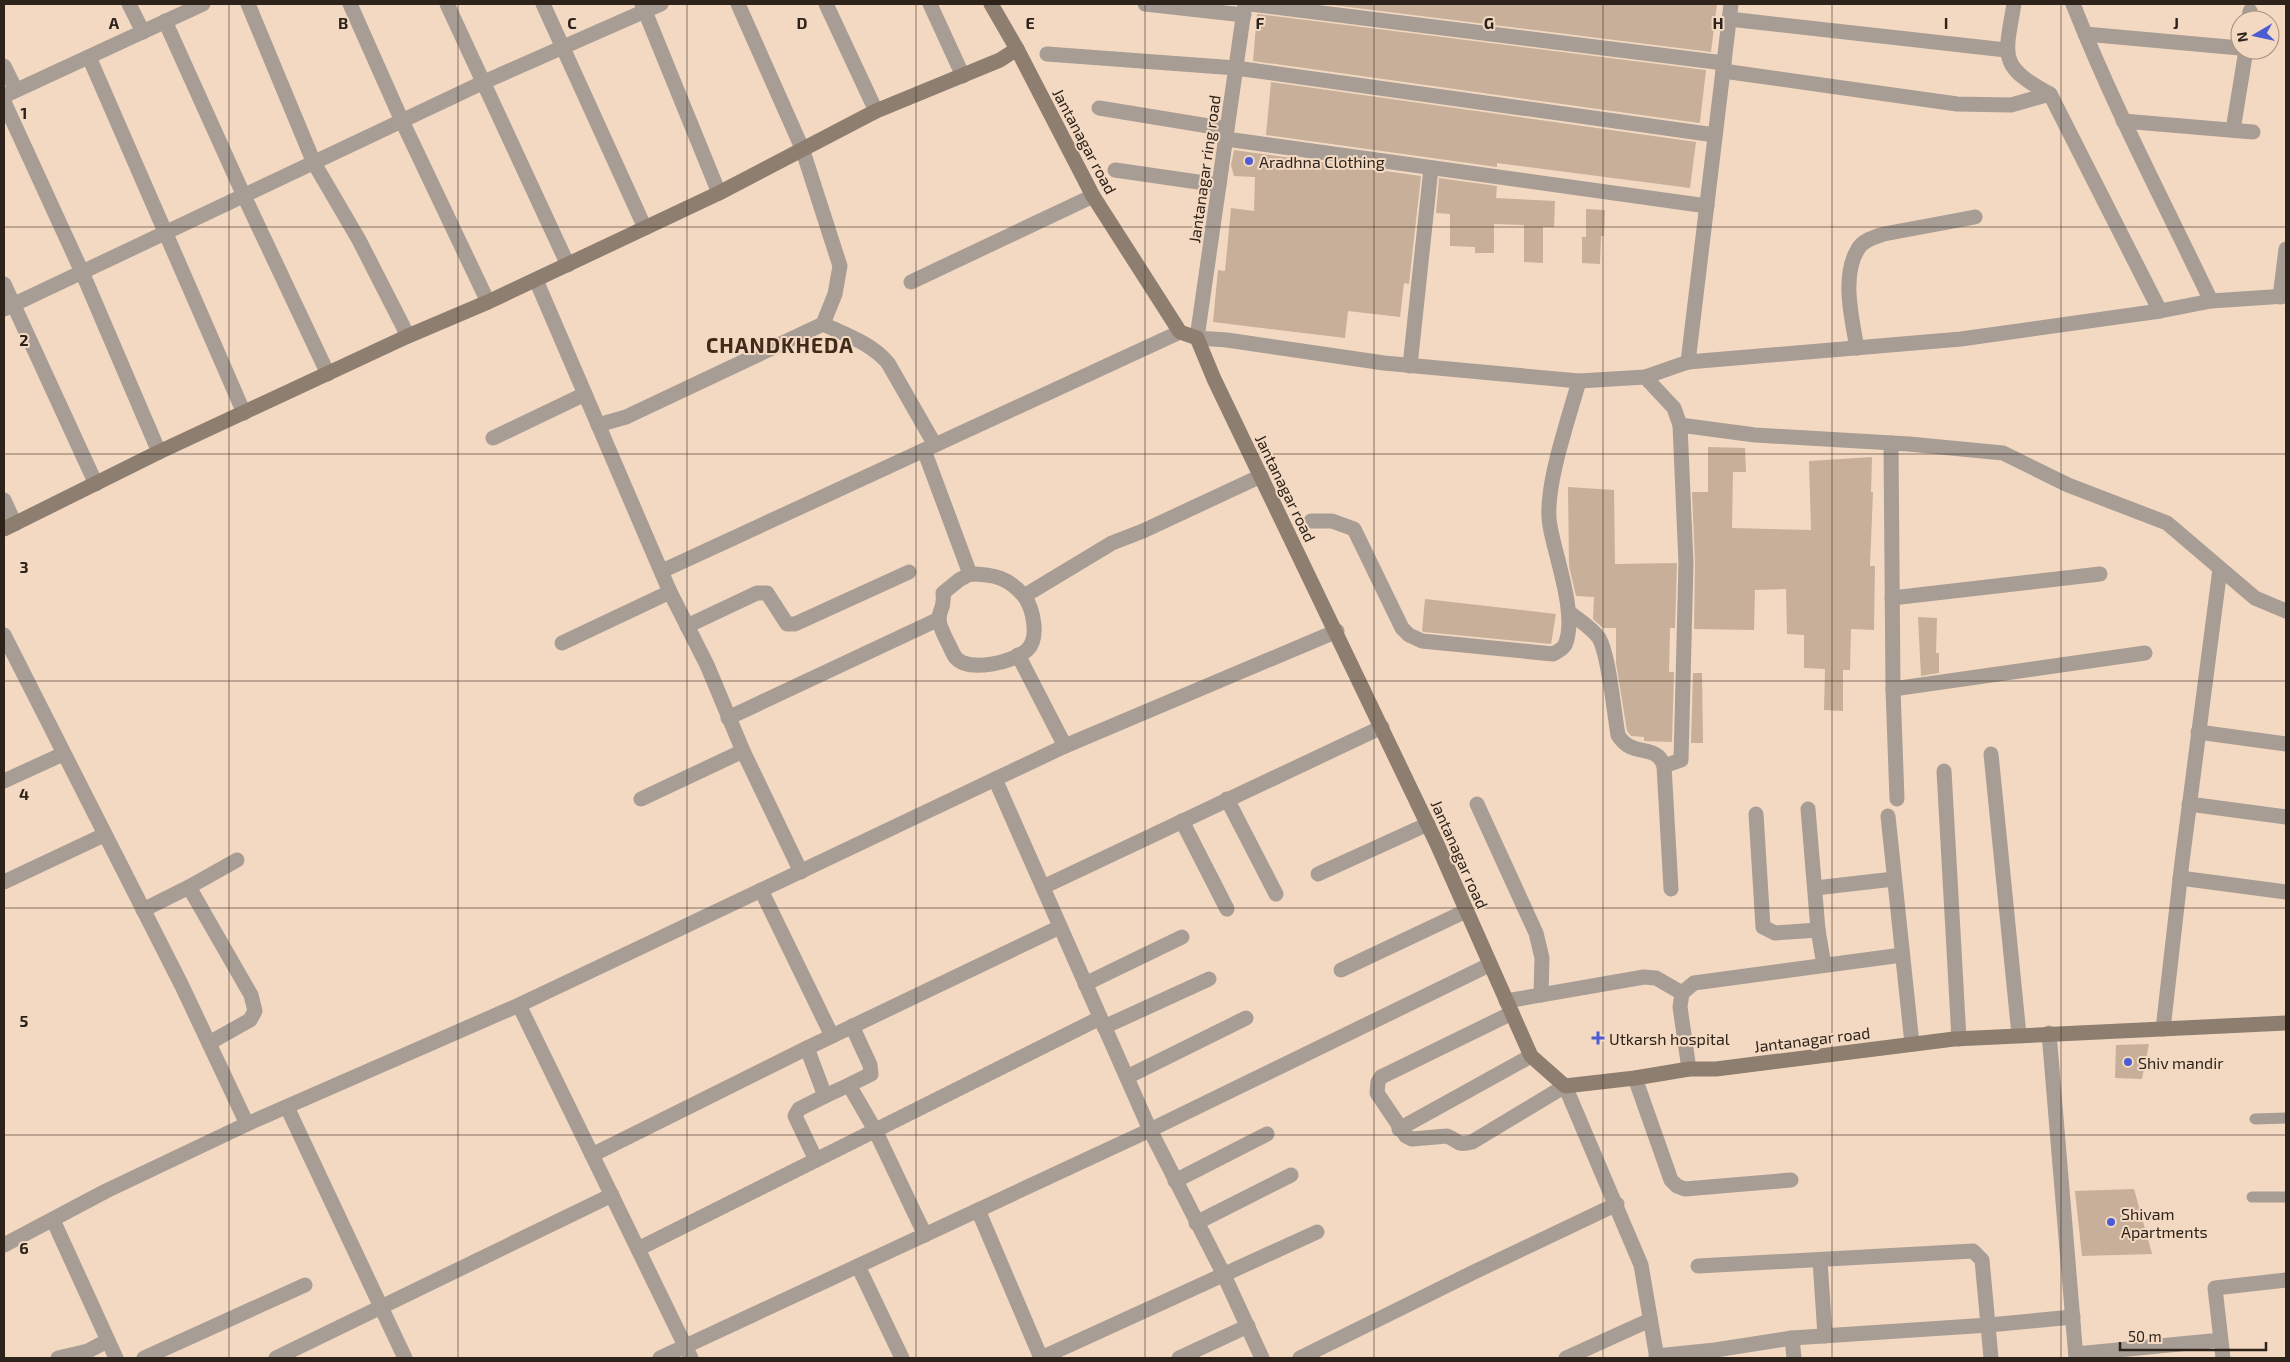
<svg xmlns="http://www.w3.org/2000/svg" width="2290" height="1362" font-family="'Exo 2',sans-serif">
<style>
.building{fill:#c8af99}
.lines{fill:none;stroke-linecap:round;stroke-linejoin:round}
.lane{stroke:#a89d94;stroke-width:11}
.street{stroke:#a89d94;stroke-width:15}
.secondary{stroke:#8e7e70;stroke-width:15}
.grid{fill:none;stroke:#2d231b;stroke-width:1;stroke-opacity:0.55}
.poi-dot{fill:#4c5cd2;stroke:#f3d9c2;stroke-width:2}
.labels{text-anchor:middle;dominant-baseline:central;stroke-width:4;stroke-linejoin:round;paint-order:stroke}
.street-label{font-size:16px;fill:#2d231b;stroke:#f3d9c2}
.poi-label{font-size:16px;fill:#2d231b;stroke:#f3d9c2;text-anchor:start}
.district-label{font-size:21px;font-weight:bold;letter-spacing:1px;fill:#3f2b19;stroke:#f3d9c2}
.grid-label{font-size:16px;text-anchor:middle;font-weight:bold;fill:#2d231b;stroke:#f3d9c2;stroke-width:4;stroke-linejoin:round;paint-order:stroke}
</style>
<rect width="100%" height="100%" fill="#f3d9c2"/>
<g class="building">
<polygon points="1324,4 1717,4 1711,52"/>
<polygon points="1257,14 1706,70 1700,122 1699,123 1253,61"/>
<polygon points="1271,82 1696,142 1690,188 1497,163 1497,167 1266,135"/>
<polygon points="1234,150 1421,176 1409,284 1404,283 1400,317 1348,311 1345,338 1213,322 1218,270 1225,271 1231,208 1254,211 1255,177 1234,176 1231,165"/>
<polygon points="1439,178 1497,186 1496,198 1555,201 1554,227 1543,227 1543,263 1524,262 1524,225 1494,224 1494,253 1475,253 1475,247 1450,246 1450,214 1436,213"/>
<polygon points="1586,209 1605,210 1604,236 1601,236 1600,264 1582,263 1582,237 1586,237"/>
<polygon points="1708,447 1745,448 1746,472 1733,472 1732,528 1811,530 1809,461 1872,457 1871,492 1873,492 1870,566 1875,566 1874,630 1851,629 1850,670 1843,670 1843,711 1824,710 1825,669 1804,668 1804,635 1787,634 1786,589 1755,590 1754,630 1694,629 1695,563 1692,492 1708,492"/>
<polygon points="1568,487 1614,490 1615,564 1677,563 1675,628 1670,628 1669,672 1674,672 1672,742 1644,741 1644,737 1631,736 1627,731 1616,663 1616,628 1603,628 1593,619 1594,597 1576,596 1569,566"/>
<polygon points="1425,599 1556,614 1551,644 1424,632 1422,631"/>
<polygon points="1918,617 1937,618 1936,653 1939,653 1939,673 1921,676"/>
<polygon points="1693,673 1702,673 1703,743 1691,743"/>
<polygon points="2149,1044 2142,1079 2115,1078 2116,1045"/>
<polygon points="2134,1189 2152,1254 2082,1256 2075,1191"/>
</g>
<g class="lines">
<g class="lane">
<polyline points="2255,1119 2286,1118"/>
<polyline points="2252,1197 2286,1197"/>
</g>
<g class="street">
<polyline points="129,4 143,32"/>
<polyline points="248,4 314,163 359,240 408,336"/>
<polyline points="350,4 402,121 488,302"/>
<polyline points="447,4 568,265"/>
<polyline points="543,4 645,228"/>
<polyline points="642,4 719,193"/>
<polyline points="826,4 876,111"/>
<polyline points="930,4 963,76"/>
<polyline points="1145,4 1244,15"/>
<polyline points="1245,4 1197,338 1227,340 1384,363 1579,381 1645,377 1688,362 1961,339 2160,311 2211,301 2286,296"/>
<polyline points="1250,4 1724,63"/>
<path d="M2014,4C2005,57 1998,66 2050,94L2160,311"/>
<path d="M2073,4C2113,106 2164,202 2211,301"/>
<polyline points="1729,19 2006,50"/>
<polyline points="2249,20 2250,11"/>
<polyline points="165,21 244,196 328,374"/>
<polyline points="2085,34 2240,48"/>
<polyline points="1047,54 1236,68 1715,135"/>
<polyline points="89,57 244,413"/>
<polyline points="4,66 16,90"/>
<polyline points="1723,71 1957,104 2011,105 2050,94"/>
<polyline points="4,96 203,4"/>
<polyline points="4,102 82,272 159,452"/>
<polyline points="1099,108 1227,129"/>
<polyline points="2123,121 2253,132"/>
<polyline points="2233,130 2246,50"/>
<polyline points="1226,139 1707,206"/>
<polyline points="1115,170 1219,185"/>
<polyline points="536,280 670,592 707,665 743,751 801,872"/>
<polyline points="911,282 1093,196"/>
<polyline points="4,284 96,484"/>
<polyline points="2280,297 2286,249"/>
<polyline points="4,309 484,82 661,4"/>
<path d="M823,324C846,335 871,343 888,363L935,445"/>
<path d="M1857,348C1852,319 1841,276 1858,249C1863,240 1875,237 1884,234L1975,217"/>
<polyline points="1688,362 1731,4"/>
<polyline points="1410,366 1431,168"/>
<polyline points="1645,377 1674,408 1680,425 1755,435 1909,444 2003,453 2068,485 2167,523 2255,598 2286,611"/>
<polyline points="598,425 626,417 823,324 835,294 840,266 802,148 738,4"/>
<polyline points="493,438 585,394"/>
<polyline points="1891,443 1893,689 2145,653"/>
<polyline points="924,450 970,574"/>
<polyline points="4,500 15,524"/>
<path d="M1311,521H1332L1354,529L1402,628L1409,635L1422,641L1553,654C1558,651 1562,650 1565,645C1578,616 1555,556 1550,526C1543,490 1569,418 1579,381"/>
<polyline points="662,571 1180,332"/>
<path d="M970,574C994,574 1009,578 1024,596C1033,608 1040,638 1027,650C1014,662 969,673 956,658C952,653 950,646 947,641C944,635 939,625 939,619C939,609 945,609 943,593L959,580Z"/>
<polyline points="1024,596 1112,543 1143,531 1261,476"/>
<polyline points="1892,598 2100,574"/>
<path d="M1569,612C1579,620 1592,628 1599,638C1609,655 1614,713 1618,735C1632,759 1656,742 1664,766L1671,889"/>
<polyline points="687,626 757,593 767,593 787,624 795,624 909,572"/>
<polyline points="4,635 182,986 247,1124"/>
<polyline points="562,643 670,592"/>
<polyline points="1018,655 1065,746"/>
<polyline points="1893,689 1897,799"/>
<polyline points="728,718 939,619"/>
<polyline points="2198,732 2286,744"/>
<polyline points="1991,754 2019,1035"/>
<polyline points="1664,766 1681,760 1686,563 1680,425"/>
<polyline points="1944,771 1959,1039"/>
<polyline points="995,779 1150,1130 1223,1273 1262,1358"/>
<polyline points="4,781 63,754"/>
<polyline points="641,799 743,751"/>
<polyline points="1227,799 1276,894"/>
<polyline points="1477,804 1536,933 1542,958 1541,995"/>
<polyline points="2189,804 2286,817"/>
<polyline points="1808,809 1818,930 1824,965"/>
<polyline points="1756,814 1763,927 1775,933 1818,930"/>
<polyline points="1888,816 1912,1044"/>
<polyline points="1182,821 1227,909"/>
<polyline points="1318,874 1428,824"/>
<polyline points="2180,878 2286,892"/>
<polyline points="4,882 104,835"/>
<polyline points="189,887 237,860"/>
<polyline points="1043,887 1382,727"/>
<polyline points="1815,888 1894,879"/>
<polyline points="761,890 832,1036"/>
<polyline points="143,910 189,887 251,995 255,1011 250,1020 209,1043"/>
<polyline points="1341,970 1466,911"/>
<polyline points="1085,984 1182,937"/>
<polyline points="1506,1001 1644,977 1656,978 1682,993"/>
<polyline points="519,1005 691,1358"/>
<path d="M1512,1013L1381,1077L1378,1082L1377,1093L1406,1136L1412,1139L1447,1136C1460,1141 1456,1146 1472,1142L1565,1086L1641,1265L1657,1358"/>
<polyline points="1104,1027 1209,979"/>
<polyline points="2163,1029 2182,862 2220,569"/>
<polyline points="2049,1033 2076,1358"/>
<polyline points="807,1048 825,1096 849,1085 875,1130 925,1235"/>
<polyline points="1689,1069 1680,1007 1682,993 1694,983 1902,955"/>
<polyline points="1127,1077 1246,1018"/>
<polyline points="1635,1078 1671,1180 1677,1186 1685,1189 1791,1180"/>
<polyline points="849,1085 871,1074 870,1065 852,1026"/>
<polyline points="287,1107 405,1358"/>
<polyline points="1399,1129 1531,1056"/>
<polyline points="592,1155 807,1048 1060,927"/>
<polyline points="816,1160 795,1116 799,1109 825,1096"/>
<polyline points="1175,1181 1267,1134"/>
<polyline points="978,1210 1041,1358"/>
<polyline points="53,1220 116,1358"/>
<polyline points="1196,1223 1291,1175"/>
<polyline points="4,1245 106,1191 247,1124 519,1005 1065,746 1337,631"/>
<polyline points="638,1249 1100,1018"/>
<polyline points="1820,1260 1825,1336"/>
<polyline points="858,1266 902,1358"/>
<polyline points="1698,1266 1973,1251 1982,1260 1991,1358"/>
<polyline points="1792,1338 1794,1358"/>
<polyline points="2076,1354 2211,1341"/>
<polyline points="1656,1356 1715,1350 1792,1338 1989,1325 2073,1317"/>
<polyline points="58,1358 88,1351 107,1341"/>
<polyline points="144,1358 305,1285"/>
<polyline points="276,1358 612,1195"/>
<polyline points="660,1358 1150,1130 1489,965"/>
<polyline points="1041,1358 1317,1232"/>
<polyline points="1179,1358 1248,1326"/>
<polyline points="1300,1358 1472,1273 1617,1204"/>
<polyline points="1566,1358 1650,1320"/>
<polyline points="2223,1358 2215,1288 2286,1280"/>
</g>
<g class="secondary">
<polyline points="991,4 1017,49"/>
<polyline points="4,529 159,452 408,336 488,302 719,193 876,111 1000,60 1017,49 1093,196 1180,332 1197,338 1214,379 1437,844 1531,1056 1565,1086 1635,1078 1689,1069 1716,1069 1954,1039 2286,1023"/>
</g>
</g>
<path class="grid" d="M229,4V1358M458,4V1358M687,4V1358M916,4V1358M1145,4V1358M1374,4V1358M1603,4V1358M1832,4V1358M2061,4V1358M4,227H2286M4,454H2286M4,681H2286M4,908H2286M4,1135H2286"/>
<g class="poi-dot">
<circle cx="1249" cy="161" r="5"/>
<path d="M1595.5 1030.5h5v5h5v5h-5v5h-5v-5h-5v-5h5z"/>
<circle cx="2128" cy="1062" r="5"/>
<circle cx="2111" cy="1222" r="5"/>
</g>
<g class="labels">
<g class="street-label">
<text transform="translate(1085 141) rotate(62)">Jantanagar road</text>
<text transform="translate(1204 169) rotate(-82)">Jantanagar ring road</text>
<text transform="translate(1286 488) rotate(64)">Jantanagar road</text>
<text transform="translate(1460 854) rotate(66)">Jantanagar road</text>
<text transform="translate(1812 1039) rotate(-7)">Jantanagar road</text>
</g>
<g class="poi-label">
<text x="1259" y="161">Aradhna Clothing</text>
<text x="1609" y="1038">Utkarsh hospital</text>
<text x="2138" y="1062">Shiv mandir</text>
<text x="2121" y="1213">Shivam<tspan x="2121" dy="18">Apartments</tspan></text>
</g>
<g class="district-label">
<text x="780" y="344">CHANDKHEDA</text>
</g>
</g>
<g class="grid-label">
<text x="114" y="29">A</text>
<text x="343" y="29">B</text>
<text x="572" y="29">C</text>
<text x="802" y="29">D</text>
<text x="1030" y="29">E</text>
<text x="1260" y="29">F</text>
<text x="1489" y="29">G</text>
<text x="1718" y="29">H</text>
<text x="1946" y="29">I</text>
<text x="2176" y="29">J</text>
<text x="24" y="119">1</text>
<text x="24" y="346">2</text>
<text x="24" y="573">3</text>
<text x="24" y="800">4</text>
<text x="24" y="1027">5</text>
<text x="24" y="1254">6</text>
</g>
<rect width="2290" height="1362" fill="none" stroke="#2d231b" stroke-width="10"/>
<g transform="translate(2255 35) rotate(261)"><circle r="24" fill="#f3d9c2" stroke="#a4907f"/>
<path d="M0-4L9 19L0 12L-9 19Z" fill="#4c5cd2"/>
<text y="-8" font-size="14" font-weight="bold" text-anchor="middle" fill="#2d231b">N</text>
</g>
<path d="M2120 1342v8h146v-8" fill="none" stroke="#2d231b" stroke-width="2.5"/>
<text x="2128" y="1342" font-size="15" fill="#2d231b" stroke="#f3d9c2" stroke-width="4" paint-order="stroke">50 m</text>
</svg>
